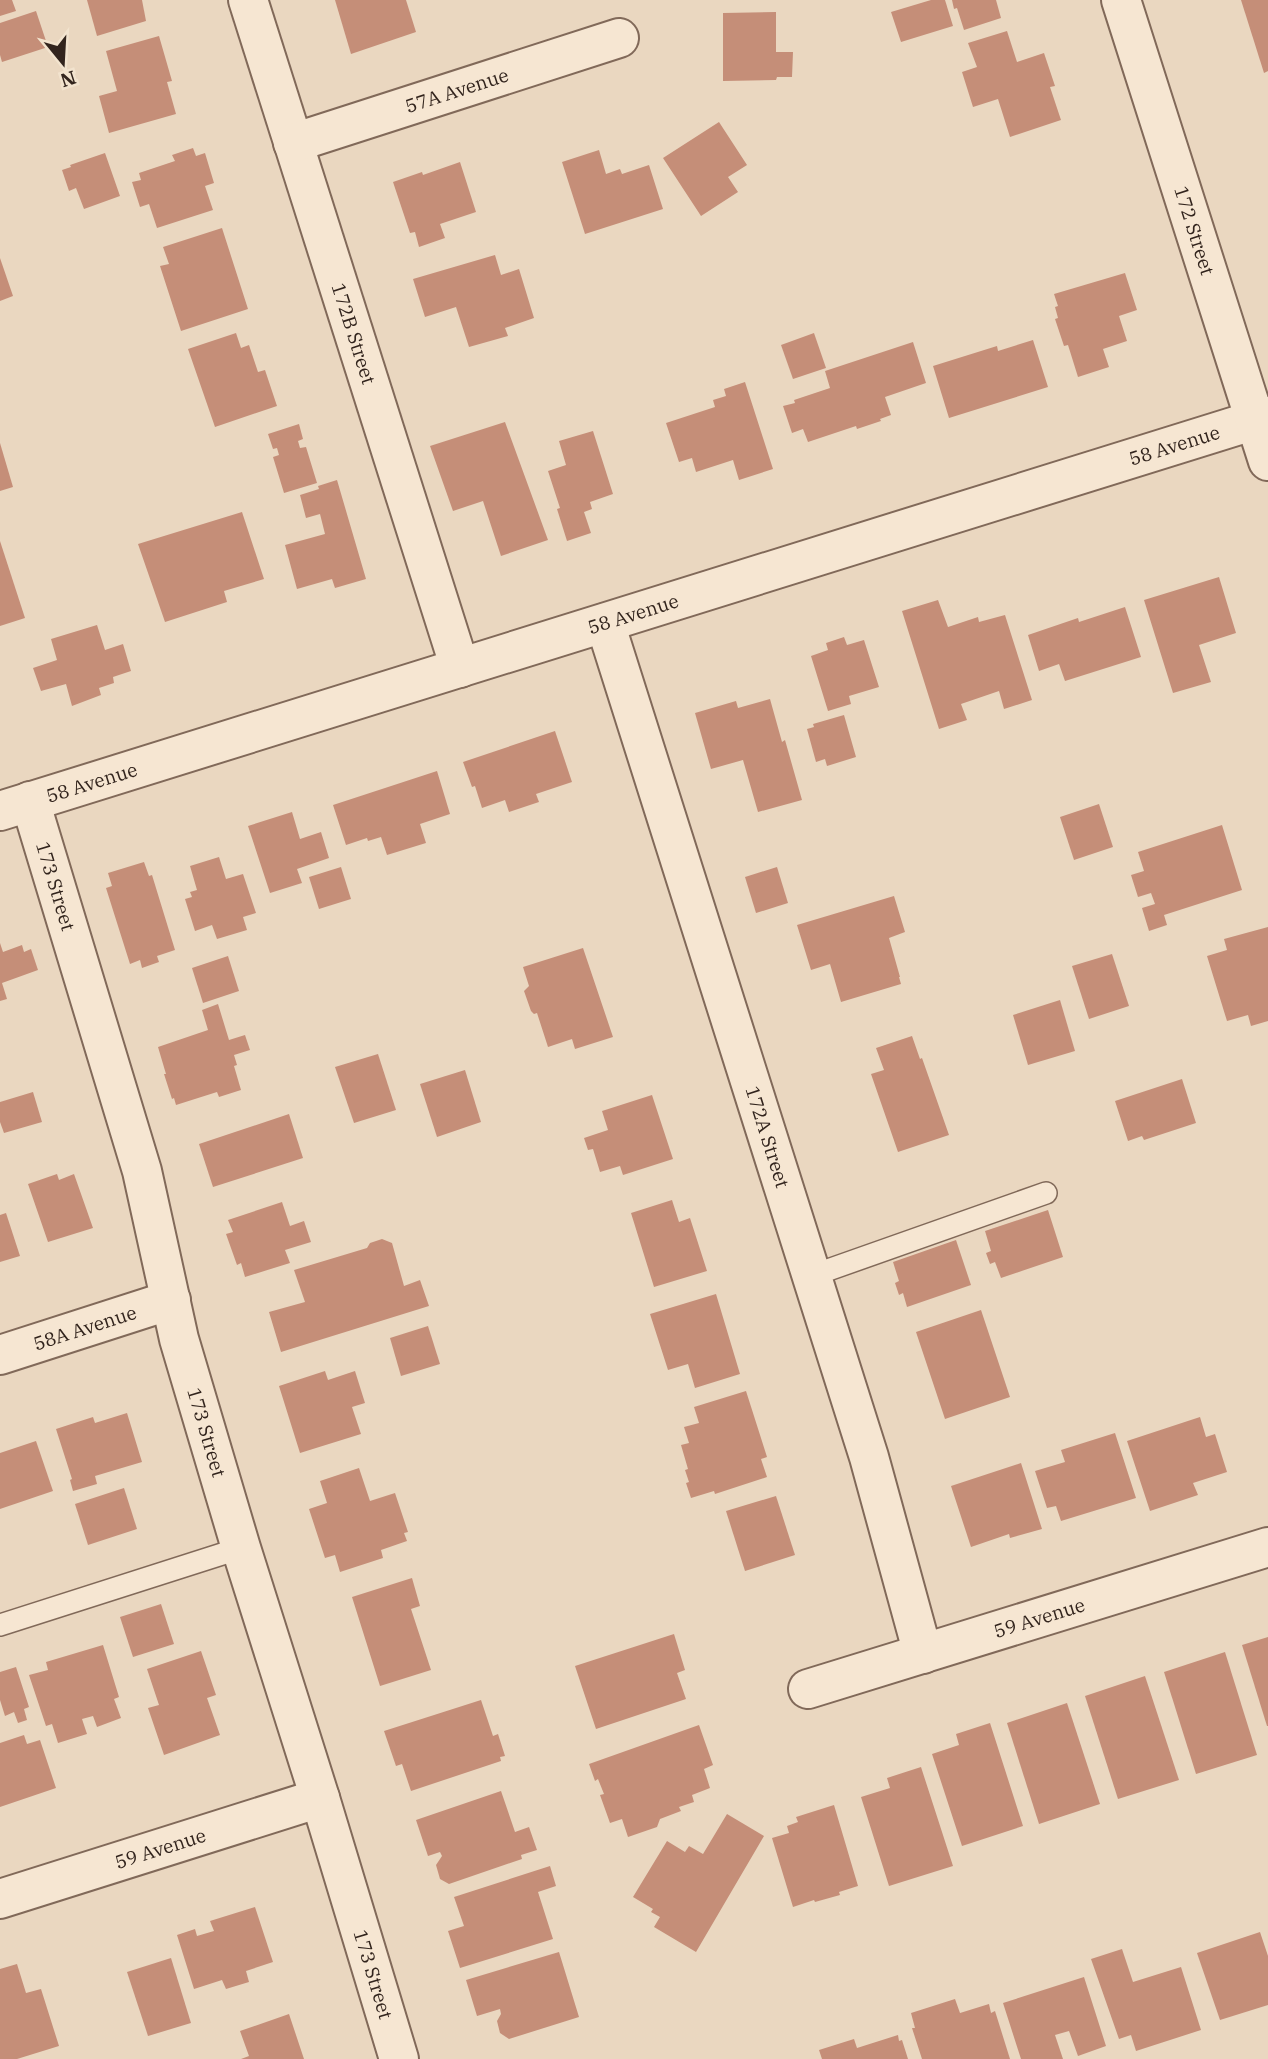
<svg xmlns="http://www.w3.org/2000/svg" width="1268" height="2059" font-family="'IBM Plex Serif',serif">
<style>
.building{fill:#c58e78}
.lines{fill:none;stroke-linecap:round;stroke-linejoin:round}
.service-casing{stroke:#816959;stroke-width:24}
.minor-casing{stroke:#816959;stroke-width:42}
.tertiary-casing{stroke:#816959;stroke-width:42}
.service{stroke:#f6e6d2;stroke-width:21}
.minor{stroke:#f6e6d2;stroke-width:38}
.tertiary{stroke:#f6e6d2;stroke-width:38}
.labels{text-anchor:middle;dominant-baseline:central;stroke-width:6;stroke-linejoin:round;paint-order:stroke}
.street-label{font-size:19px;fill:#32241d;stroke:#f2e3ce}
</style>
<rect width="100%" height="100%" fill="#ead7c0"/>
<g class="building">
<polygon points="0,0 12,0 16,11 0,16"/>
<polygon points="87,0 142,0 146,21 97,36"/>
<polygon points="335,0 406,0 416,32 351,54"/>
<polygon points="931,0 945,0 953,26 901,42 891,12"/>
<polygon points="952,0 996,0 1001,18 964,30 957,8 954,9"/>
<polygon points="1241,0 1268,0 1268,71 1264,73"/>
<polygon points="36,11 48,47 2,62 0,55 0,23"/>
<polygon points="776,12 776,52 793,52 792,77 777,77 776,80 723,81 723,13"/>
<polygon points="1007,31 1017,62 1044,53 1055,86 1050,87 1061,120 1010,137 998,99 973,107 962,72 977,67 968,43"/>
<polygon points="159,36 172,81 167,82 176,114 109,133 99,96 117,91 106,51"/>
<polygon points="719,122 747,165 728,177 738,192 701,216 663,158"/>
<polygon points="193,148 196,156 205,153 214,183 205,186 213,210 157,228 149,204 140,207 132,182 141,180 139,173 175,161 172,155"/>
<polygon points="599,150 606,174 620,169 622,174 649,165 663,209 585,234 562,162"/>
<polygon points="105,153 120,196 84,209 76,188 69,191 62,170 71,167 70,165"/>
<polygon points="460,162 476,212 440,224 445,238 419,247 415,232 410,233 393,182 422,172 423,175"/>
<polygon points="222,228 248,309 181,331 160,266 169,264 163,247"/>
<polygon points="495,255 501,275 519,269 534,318 505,328 508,336 469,347 456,307 425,317 413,279"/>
<polygon points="0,258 13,296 0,301"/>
<polygon points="1125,273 1137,310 1119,316 1127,341 1103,349 1109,367 1078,377 1068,345 1064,346 1055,319 1058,318 1055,307 1058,306 1054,294"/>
<polygon points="236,333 241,348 249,345 258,372 265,370 277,406 215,427 188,349"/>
<polygon points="814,333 826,368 793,379 781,345"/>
<polygon points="1033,340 1048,387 949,418 933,366 997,346 998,351"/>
<polygon points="913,342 926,383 885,397 891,415 880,419 881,421 857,429 856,426 808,442 803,429 792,433 783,406 795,403 794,400 830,388 825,371"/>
<polygon points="745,382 773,469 739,480 733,460 696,472 692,458 679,462 666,423 715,407 713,400 726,396 724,389"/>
<polygon points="505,422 548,540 501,556 483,501 453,511 430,446"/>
<polygon points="299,424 303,439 298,441 300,448 306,447 317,483 284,493 273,457 279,455 277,448 273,449 268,434"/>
<polygon points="593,431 613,494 590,502 592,509 584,512 591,533 567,541 557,509 560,508 548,471 566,465 559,441"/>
<polygon points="0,443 13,487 0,491"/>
<polygon points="337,480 366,579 335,588 332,579 297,589 285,545 325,534 320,514 306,518 300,495 319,489 318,486"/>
<polygon points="242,512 264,579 224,591 227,602 165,622 138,544"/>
<polygon points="0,541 25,618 0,626"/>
<polygon points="1219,577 1236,633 1199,645 1211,682 1173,693 1144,600"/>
<polygon points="938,600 948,627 978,617 979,622 1005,615 1032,700 1004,709 999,691 961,704 967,720 939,729 902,611"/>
<polygon points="1125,607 1141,657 1065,681 1059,664 1039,671 1028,635 1078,618 1079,622"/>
<polygon points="97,625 105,650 123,644 131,671 113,677 114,683 99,688 101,695 72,706 66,684 41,691 33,668 57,660 51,639"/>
<polygon points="844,637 847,645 864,640 879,687 849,696 851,704 828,711 811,656 828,650 826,643"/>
<polygon points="770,699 782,742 785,740 802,800 758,812 743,760 711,769 695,713 736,701 738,708"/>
<polygon points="844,715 856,757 827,766 825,759 816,762 807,729 814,727 813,724"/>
<polygon points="555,731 572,782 536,794 539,802 509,812 505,800 482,808 475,786 472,787 463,762"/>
<polygon points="437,771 450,814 420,824 426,843 387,855 381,837 368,841 367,838 346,845 333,805"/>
<polygon points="1099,804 1113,847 1074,860 1060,817"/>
<polygon points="292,812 300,839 321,832 329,858 297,869 302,883 270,893 248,826"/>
<polygon points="1222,825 1242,890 1164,915 1167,925 1149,931 1142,908 1155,904 1151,893 1138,897 1131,875 1144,871 1138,852"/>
<polygon points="219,857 226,879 243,874 256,913 243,917 247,930 217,939 212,925 195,931 185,899 192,897 190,892 197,890 190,866"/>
<polygon points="144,862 149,876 152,875 175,950 157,956 159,962 142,968 140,960 130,964 106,888 112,886 108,873"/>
<polygon points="341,867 351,899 319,909 309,877"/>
<polygon points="777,867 788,903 756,913 745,877"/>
<polygon points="894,896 905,932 889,938 900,977 899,977 901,984 841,1002 830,964 811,970 797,925"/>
<polygon points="1268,927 1268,1021 1251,1026 1248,1015 1227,1021 1207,956 1227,950 1224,939"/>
<polygon points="0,943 3,952 22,945 24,952 31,949 38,970 2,983 7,999 0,1001"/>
<polygon points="583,948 613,1037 575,1049 572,1039 548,1047 537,1013 534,1014 531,1011 524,991 529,986 523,967"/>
<polygon points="1112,954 1129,1006 1089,1019 1072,966"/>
<polygon points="228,956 239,991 203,1003 192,968"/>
<polygon points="1060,1000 1075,1051 1028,1065 1013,1015"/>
<polygon points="218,1004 229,1040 245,1035 250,1050 234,1055 237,1065 234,1066 241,1090 219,1097 217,1092 176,1105 174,1098 172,1099 164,1074 166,1074 158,1047 208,1030 202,1010"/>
<polygon points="912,1036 920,1059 922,1058 949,1135 898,1152 871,1074 884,1070 876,1048"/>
<polygon points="378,1054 396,1110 354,1123 335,1067"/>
<polygon points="465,1070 481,1122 437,1137 420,1084"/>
<polygon points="1182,1079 1196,1123 1144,1140 1142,1136 1128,1141 1115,1101"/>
<polygon points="33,1092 42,1122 4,1133 0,1122 0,1102"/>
<polygon points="652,1095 673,1159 623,1175 620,1166 600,1172 593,1149 588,1150 584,1138 608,1130 602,1111"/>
<polygon points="289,1114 303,1158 213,1187 199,1144"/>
<polygon points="57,1174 59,1180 74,1174 93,1228 48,1242 28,1184"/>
<polygon points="672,1200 679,1222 690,1218 707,1271 654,1287 631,1213"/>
<polygon points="282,1202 290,1226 304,1221 311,1242 285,1250 290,1263 245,1277 241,1263 237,1265 226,1234 233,1232 228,1220"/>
<polygon points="1048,1210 1063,1257 1001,1278 995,1262 990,1264 986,1253 991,1251 985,1231"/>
<polygon points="6,1213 20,1256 0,1262 0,1215"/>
<polygon points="382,1239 392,1243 404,1286 420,1280 429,1306 281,1352 269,1312 305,1302 294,1270 367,1248 370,1243"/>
<polygon points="956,1240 971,1285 907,1307 903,1293 899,1295 895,1283 899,1281 893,1262"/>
<polygon points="716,1294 740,1374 695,1388 688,1364 668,1370 650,1314"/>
<polygon points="981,1310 1010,1397 945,1419 916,1332"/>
<polygon points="428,1326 440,1364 401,1376 390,1338"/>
<polygon points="325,1371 328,1380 355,1371 365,1403 352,1407 361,1434 300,1453 279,1386"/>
<polygon points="746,1391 767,1457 761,1459 767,1477 715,1494 714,1491 691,1498 686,1483 689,1482 685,1470 688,1469 681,1445 689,1443 684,1427 699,1423 694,1407"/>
<polygon points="127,1413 142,1462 95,1476 97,1484 73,1491 70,1480 72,1479 56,1429 93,1417 95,1423"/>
<polygon points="1200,1417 1206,1437 1215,1434 1227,1472 1193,1483 1198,1495 1150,1511 1127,1441"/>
<polygon points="1115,1433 1136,1498 1061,1521 1056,1506 1047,1508 1035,1471 1065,1462 1061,1450"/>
<polygon points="36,1441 53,1491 0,1509 0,1453"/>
<polygon points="1021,1463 1042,1529 1010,1538 1009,1534 971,1547 951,1486"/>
<polygon points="359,1468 370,1501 395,1493 408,1532 404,1533 407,1541 381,1550 383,1558 340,1572 335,1555 325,1558 309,1509 327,1503 320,1481"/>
<polygon points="124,1488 137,1529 88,1545 75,1504"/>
<polygon points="776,1496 795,1555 745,1571 726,1511"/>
<polygon points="412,1578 420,1606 411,1609 431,1670 380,1686 352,1597"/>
<polygon points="161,1604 174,1644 133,1657 120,1617"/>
<polygon points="674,1634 685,1670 677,1673 686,1699 596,1729 575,1666"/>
<polygon points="1268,1637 1268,1726 1267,1726 1242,1645"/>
<polygon points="103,1645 119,1697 114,1699 121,1718 97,1727 93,1716 82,1719 87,1734 58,1743 52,1724 46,1726 29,1675 48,1670 46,1662"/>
<polygon points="201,1651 216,1695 207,1698 220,1735 164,1755 148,1708 159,1705 147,1669"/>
<polygon points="1225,1652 1257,1755 1196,1774 1164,1672"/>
<polygon points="16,1667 29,1707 24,1709 27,1720 18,1723 14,1712 5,1716 0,1700 0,1672"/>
<polygon points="1145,1676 1179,1780 1118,1799 1085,1696"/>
<polygon points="481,1700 493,1736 498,1734 505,1756 500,1757 501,1761 411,1791 402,1764 396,1766 384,1731"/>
<polygon points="1067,1703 1100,1804 1039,1824 1007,1723"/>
<polygon points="990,1723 1023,1826 962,1846 932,1754 959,1745 956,1734"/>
<polygon points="699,1725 713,1765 704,1769 710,1788 692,1795 694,1802 679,1807 681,1811 660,1819 657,1827 628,1837 622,1819 610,1823 600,1795 604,1794 598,1779 595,1781 589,1764"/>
<polygon points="24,1735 27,1744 40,1740 56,1788 0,1807 0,1743"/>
<polygon points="921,1767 953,1866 889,1886 861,1797 890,1788 887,1778"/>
<polygon points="501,1791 515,1832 529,1827 537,1850 521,1855 522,1859 449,1884 440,1879 436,1865 442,1856 440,1852 428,1856 416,1820"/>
<polygon points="834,1805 858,1886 839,1892 840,1895 815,1902 814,1900 793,1907 772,1838 789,1833 787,1826 798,1822 796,1817"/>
<polygon points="727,1814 764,1836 696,1952 654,1927 660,1917 651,1912 653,1909 633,1897 667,1841 685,1852 689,1846 703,1854"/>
<polygon points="550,1866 556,1886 538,1892 553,1939 460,1968 448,1931 464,1926 454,1897"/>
<polygon points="255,1907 273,1962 246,1971 249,1982 226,1989 222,1980 194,1989 177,1935 195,1929 197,1936 214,1931 210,1921"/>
<polygon points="1260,1932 1268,1956 1268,2005 1220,2020 1197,1953"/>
<polygon points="1122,1949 1133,1982 1181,1967 1201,2030 1136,2051 1131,2035 1119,2039 1091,1959"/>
<polygon points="559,1952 579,2017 509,2039 500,2033 497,2021 501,2014 500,2009 477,2016 466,1980"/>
<polygon points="171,1958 191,2023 148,2036 127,1972"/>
<polygon points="17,1964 26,1993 41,1989 59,2046 17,2059 0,2059 0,1969"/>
<polygon points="1084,1977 1106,2046 1078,2056 1069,2031 1055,2035 1063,2059 1021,2059 1003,2003"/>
<polygon points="955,1999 960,2013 989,2004 991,2013 995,2011 1010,2059 922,2059 912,2028 915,2028 911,2013"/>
<polygon points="289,2014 304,2059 241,2059 249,2056 240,2031"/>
<polygon points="898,2035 899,2041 902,2040 908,2059 822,2059 819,2050 854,2039 857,2048"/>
</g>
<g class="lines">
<defs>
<g id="service">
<polyline points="811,1276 1046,1193"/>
<polyline points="0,1625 241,1548"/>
</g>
<g id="minor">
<path id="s1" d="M248,0L460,668"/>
<path id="s2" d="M293,143L619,38"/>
<path id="s3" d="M605,623L869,1457L923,1654"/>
<path id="s4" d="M30,801L142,1171L179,1339L241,1548L320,1798L399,2059"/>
<path id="s5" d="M0,811L1268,416"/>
<path id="s6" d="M0,1355L171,1300"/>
<path id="s7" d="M808,1689L1268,1547"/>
<path id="s8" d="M0,1899L320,1798"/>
</g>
<g id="tertiary">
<path id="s9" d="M1121,0L1268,461"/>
</g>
</defs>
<use href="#service" class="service-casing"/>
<use href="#minor" class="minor-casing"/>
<use href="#tertiary" class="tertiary-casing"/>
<use href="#service" class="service"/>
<use href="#minor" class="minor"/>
<use href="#tertiary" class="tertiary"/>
</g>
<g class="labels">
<g class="street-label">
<text stroke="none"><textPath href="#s2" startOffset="172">57A Avenue</textPath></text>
<text stroke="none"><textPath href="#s9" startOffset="242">172 Street</textPath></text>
<text stroke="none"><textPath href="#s1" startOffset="350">172B Street</textPath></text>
<text stroke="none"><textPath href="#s5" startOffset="1230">58 Avenue</textPath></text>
<text stroke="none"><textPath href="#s5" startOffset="663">58 Avenue</textPath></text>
<text stroke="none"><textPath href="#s5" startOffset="96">58 Avenue</textPath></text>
<text stroke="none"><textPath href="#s4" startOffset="89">173 Street</textPath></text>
<text stroke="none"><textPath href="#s3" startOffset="539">172A Street</textPath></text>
<text stroke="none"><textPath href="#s6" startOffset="89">58A Avenue</textPath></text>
<text stroke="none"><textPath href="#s4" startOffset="656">173 Street</textPath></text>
<text stroke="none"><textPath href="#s7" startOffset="242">59 Avenue</textPath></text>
<text stroke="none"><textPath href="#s8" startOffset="168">59 Avenue</textPath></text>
<text stroke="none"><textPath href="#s4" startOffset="1223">173 Street</textPath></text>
</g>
</g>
<g transform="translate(63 63) rotate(162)" stroke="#f2e3ce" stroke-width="5" paint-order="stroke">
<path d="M0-5L12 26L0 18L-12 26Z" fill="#32241d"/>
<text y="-10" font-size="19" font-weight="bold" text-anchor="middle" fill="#32241d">N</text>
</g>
</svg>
